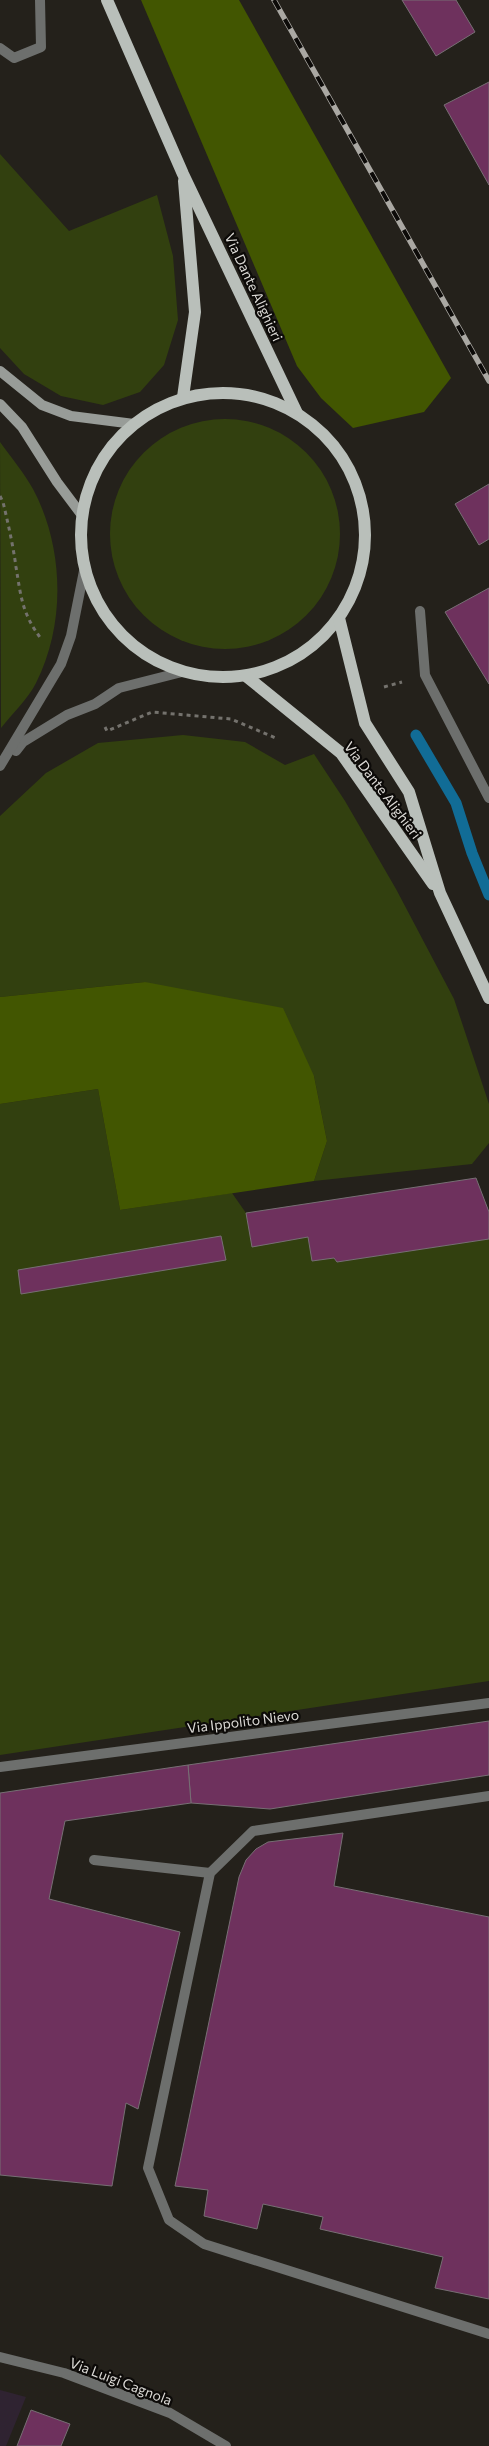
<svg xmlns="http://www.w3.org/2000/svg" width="489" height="2446" font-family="Commissioner,sans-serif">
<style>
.industrial{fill:#2f2331}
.green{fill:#32400f}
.forest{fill:#425601}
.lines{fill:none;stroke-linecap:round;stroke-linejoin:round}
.stream{stroke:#116c96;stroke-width:11}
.building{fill:#6e315d;stroke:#776f74}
.path{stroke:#74726d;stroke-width:3;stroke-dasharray:4 4;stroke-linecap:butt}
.lane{stroke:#6d6f6d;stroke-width:10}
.street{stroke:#6d6f6d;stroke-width:10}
.secondary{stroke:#989c98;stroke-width:10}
.primary{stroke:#b9bfba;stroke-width:12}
.rail-casing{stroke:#aaa8a3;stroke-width:5.5}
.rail{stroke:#0c0a08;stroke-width:4;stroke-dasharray:11;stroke-linecap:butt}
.labels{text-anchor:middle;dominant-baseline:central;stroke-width:4.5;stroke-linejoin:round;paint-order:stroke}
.street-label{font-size:14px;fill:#dbd9d5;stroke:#0c0a08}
</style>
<rect width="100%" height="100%" fill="#24211b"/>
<polygon class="industrial" points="0,2390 26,2397 6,2446 0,2446"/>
<g class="green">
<polygon points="0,154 69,231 157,195 173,256 178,320 164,365 140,392 103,405 61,396 24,374 0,348"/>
<circle cx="225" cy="534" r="115"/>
<path d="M0,442C11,457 24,473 33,489C64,547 66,624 36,683C28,699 12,714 1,728Z"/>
<polygon points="183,735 245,742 285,765 314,754 345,801 396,889 454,999 489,1104 489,1143 472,1164 314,1181 327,1141 314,1076 145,982 0,997 0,816 46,773 98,743"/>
<polygon points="98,1089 120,1210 232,1193 246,1213 253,1246 308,1237 312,1261 334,1258 337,1262 489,1239 489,1681 0,1755 0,1104"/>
</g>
<g class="forest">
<polygon points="141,0 239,0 451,378 424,412 353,428 321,398 297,366"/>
<polygon points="145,982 283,1008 314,1076 327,1141 314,1181 120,1210 98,1089 0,1104 0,997"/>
</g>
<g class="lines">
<polyline class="stream" points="416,735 456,803 472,853 489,895"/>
</g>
<g class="building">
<polygon points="402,0 456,0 475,32 436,56"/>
<polygon points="489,82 489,185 444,105"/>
<polygon points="489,484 489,539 479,545 455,504"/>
<polygon points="489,588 489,684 445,612"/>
<polygon points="476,1178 489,1212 489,1239 337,1262 334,1258 312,1261 308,1237 252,1247 246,1213"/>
<polygon points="221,1236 226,1260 21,1294 18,1270"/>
<polygon points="489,1721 489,1775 270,1809 191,1803 188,1765"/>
<polygon points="188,1765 191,1803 65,1821 49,1899 180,1932 138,2109 126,2103 112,2186 0,2175 0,1793"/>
<polygon points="343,1833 334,1886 489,1917 489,2299 435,2288 443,2257 320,2229 323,2217 263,2204 257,2229 204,2216 208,2190 175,2186 239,1877 246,1860 256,1849 268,1842"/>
<polygon points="31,2410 70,2424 61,2446 17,2446"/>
</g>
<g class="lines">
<g class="path">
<path d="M0,496L3,502C8,523 13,545 16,567C21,597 22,614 42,640"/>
<polyline points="384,687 402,682"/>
<polyline points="105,727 107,731 152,712 231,719 278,739"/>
</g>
<g class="lane">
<polyline points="0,48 14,58 41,47 40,0"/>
<polyline points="16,751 23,742 67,715 95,704 119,688 182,672"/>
<polyline points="0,766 61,664 71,636 84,571"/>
<polyline points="489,1796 253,1831 210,1873 148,2168 169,2220 204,2244 489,2334"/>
<polyline points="94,1860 210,1873"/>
</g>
<g class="street">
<polyline points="420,611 425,675 489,798"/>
<polyline points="0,1767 489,1703"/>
<polyline points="0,2357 64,2373 170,2413 226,2446"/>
</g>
<g class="secondary">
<polyline points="0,371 42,405 71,416 134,424"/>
<polyline points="0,404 22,427 57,482 81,514"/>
</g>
<g class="primary">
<polyline points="107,0 183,174 297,413"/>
<circle cx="223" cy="535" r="142"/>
<polyline points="183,397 195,312 184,181"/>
<polyline points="339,618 365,723 409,792 440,893 489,998"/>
<polyline points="246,676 341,753 433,884"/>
</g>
<defs>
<polyline id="rail" points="274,0 489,381"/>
</defs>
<use href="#rail" class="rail-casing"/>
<use href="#rail" class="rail"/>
</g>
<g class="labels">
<g class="street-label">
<text transform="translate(254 287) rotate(65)">Via Dante Alighieri</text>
<text transform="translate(383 790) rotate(53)">Via Dante Alighieri</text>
<text transform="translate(243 1721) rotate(-7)">Via Ippolito Nievo</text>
<text transform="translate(121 2381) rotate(21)">Via Luigi Cagnola</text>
</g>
</g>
</svg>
